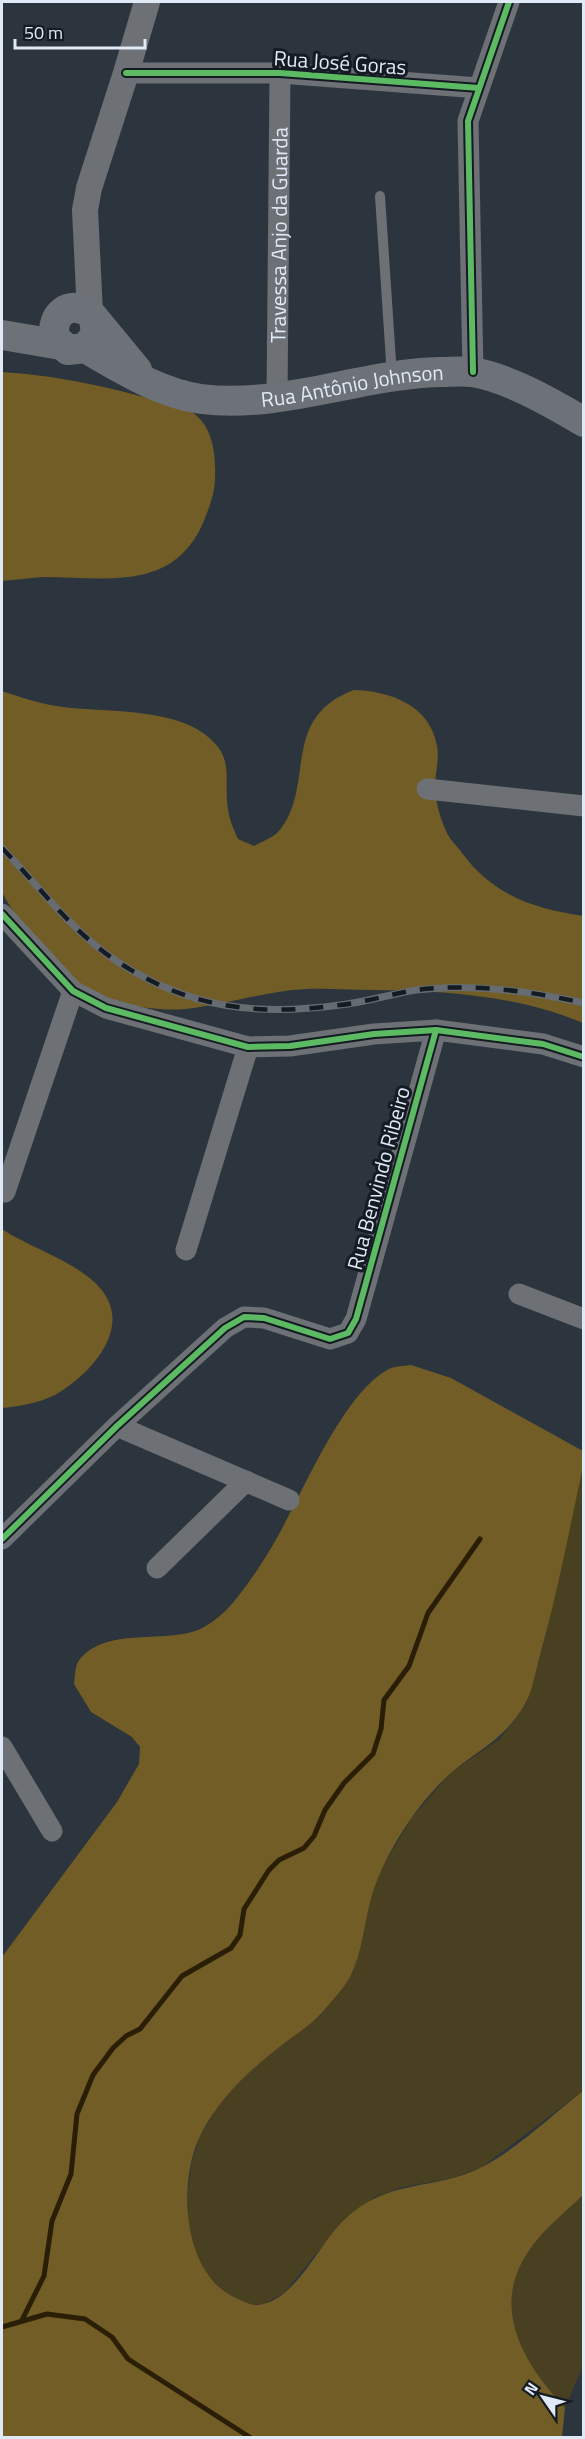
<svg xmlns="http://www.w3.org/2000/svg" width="585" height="2439" font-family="'Titillium Web',sans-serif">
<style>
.green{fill:#493f21}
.forest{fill:#715d25}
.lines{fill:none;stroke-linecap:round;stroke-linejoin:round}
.stream{stroke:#2a1f06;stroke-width:5}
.service{stroke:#6d7074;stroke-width:10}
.minor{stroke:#6d7074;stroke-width:21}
.tertiary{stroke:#6d7074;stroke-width:26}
.secondary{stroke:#6d7278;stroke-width:30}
.rail-casing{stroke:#666c72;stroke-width:7}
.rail{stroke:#141b23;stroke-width:4.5;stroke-dasharray:14;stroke-linecap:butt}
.cycleway-casing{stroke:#141b23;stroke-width:10}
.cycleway{stroke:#5cba63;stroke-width:6}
.labels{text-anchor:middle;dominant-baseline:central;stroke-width:6;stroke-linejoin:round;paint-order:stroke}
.street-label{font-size:21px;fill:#e0eaf6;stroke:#141b23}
</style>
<rect width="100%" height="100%" fill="#2c353e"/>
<g class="green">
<polygon points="583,1467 583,2091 482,2167 453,2178 403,2187 375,2197 345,2219 284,2293 264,2304 250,2305 228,2295 208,2276 195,2251 188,2222 188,2192 191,2165 199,2138 221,2100 244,2075 321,2015 381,1869 411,1819 450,1773 500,1739 526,1704 545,1639"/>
<path d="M583,2195V2366L565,2408C520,2359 486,2301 537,2240C550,2224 568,2210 583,2195Z"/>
</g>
<g class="forest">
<path d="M2,372C67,376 130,391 192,412C213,426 216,455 215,478C215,491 210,506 205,518C176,593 107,577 43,577C29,578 15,580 2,581Z"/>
<path d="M354,690C390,691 430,705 437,746C440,760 434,777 435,791C436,803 441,820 446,831C449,839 457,846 462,853C494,896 533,908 583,916V1023C516,995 446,991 374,990C352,990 329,988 306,989C265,991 226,1005 185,1009C154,1012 96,1002 72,981C49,960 16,920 2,892V691C22,698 41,704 63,707C109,713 187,706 218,747C232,765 224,788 228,809C229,819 234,830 238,839L254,846C261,842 272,838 278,832C317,788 278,718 354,690Z"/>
<path d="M2,1229C30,1248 78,1262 100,1288C132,1325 96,1368 63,1390C46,1402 22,1406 2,1408Z"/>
<path d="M411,1365L451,1378L583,1451V1467C569,1531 557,1596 539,1659C535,1674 532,1693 524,1706C503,1740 480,1749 452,1772C437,1785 421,1804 410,1820C394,1843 380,1869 372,1895C364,1922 363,1951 350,1977C343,1989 333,2000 324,2010C314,2023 299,2032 286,2042C251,2069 222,2094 201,2134C177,2181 182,2274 236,2298C245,2302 253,2307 263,2304C298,2296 320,2242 345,2219C388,2178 435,2191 482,2167C517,2149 552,2115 583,2091V2195C568,2210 550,2224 537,2240C486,2301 520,2359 565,2408L562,2437L2,2438V1957L117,1802L139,1764L140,1747L132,1737L91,1712L74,1684C75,1677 75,1667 78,1662C103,1626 162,1644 198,1630C212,1624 227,1611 236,1599C252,1579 267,1556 279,1534C304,1490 344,1392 389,1369C395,1366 404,1366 411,1365Z"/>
</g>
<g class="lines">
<g class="stream">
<polyline points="22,2320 44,2276 52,2221 71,2174 77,2114 93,2075 113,2048 126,2036 140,2029 182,1976 231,1948 240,1935 244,1909 269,1870 279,1860 304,1848 314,1836 325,1810 344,1783 373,1754 381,1729 384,1700 409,1666 428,1613 480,1539"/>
<polyline points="2,2327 47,2314 85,2319 112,2337 128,2359 251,2438"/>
</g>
<polyline class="service" points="380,196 392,376"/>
<g class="minor">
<polyline points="126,73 280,73 479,88"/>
<polyline points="473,372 468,121 509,2"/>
<path id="s1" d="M277,397L280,73"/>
<polyline points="427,789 584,806"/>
<polyline points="2,914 73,991 106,1008 248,1047 290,1046 374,1034 436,1030 543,1044 584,1057"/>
<polyline points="5,1192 73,991"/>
<polyline points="186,1250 248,1047"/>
<polyline points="519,1294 584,1319"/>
<polyline points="117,1426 289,1500"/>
<polyline points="2,1539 117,1426 225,1328 244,1317 264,1318 330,1339 348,1333 356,1319 436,1030"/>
<polyline points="157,1568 246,1481"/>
<polyline points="2,1747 52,1831"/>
</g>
<polyline class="tertiary" points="90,313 85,210 89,188 126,73 147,2"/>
<g class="secondary">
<path d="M94,318L96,335L85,348L68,350L55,338C50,315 69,299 90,313L137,370"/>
<polyline points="2,335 61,345"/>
<path id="s2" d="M85,348C122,369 159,393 201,399C282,409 360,374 440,372C450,372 462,371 472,372C507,377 553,404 584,422"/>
</g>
<defs>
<path id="rail" d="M2,848C39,886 73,933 118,962C190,1009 258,1016 340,1005C366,1002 391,994 416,990C471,983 530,991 584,1003"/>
</defs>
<use href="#rail" class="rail-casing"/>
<use href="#rail" class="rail"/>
<defs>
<g id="cycleway">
<polyline points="126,73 280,73 479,88"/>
<polyline points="473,372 468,121 509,2"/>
<polyline points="2,914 73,991 106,1008 248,1047 290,1046 374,1034 436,1030 543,1044 584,1057"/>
<polyline points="2,1539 117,1426 225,1328 244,1317 264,1318 330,1339 348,1333 356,1319 436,1030"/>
</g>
</defs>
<use href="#cycleway" class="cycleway-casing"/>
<use href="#cycleway" class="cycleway"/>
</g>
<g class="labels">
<g class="street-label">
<text transform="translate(340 62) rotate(4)">Rua José Goras</text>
<text stroke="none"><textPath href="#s1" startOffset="162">Travessa Anjo da Guarda</textPath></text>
<text stroke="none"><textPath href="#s2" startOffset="280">Rua Antônio Johnson</textPath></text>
<text transform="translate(378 1178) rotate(-75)">Rua Benvindo Ribeiro</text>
</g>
</g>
<rect width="585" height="2439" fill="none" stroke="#e0eaf6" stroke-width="6"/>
<g transform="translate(543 2397) rotate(305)" stroke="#141b23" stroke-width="4.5" paint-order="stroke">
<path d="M0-4.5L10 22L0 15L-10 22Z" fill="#e0eaf6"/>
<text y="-9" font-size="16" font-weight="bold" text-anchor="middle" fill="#e0eaf6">N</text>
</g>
<path d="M15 39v9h130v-9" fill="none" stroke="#e0eaf6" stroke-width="3"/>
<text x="24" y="39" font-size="18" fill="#e0eaf6" stroke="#141b23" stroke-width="4.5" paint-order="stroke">50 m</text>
</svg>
